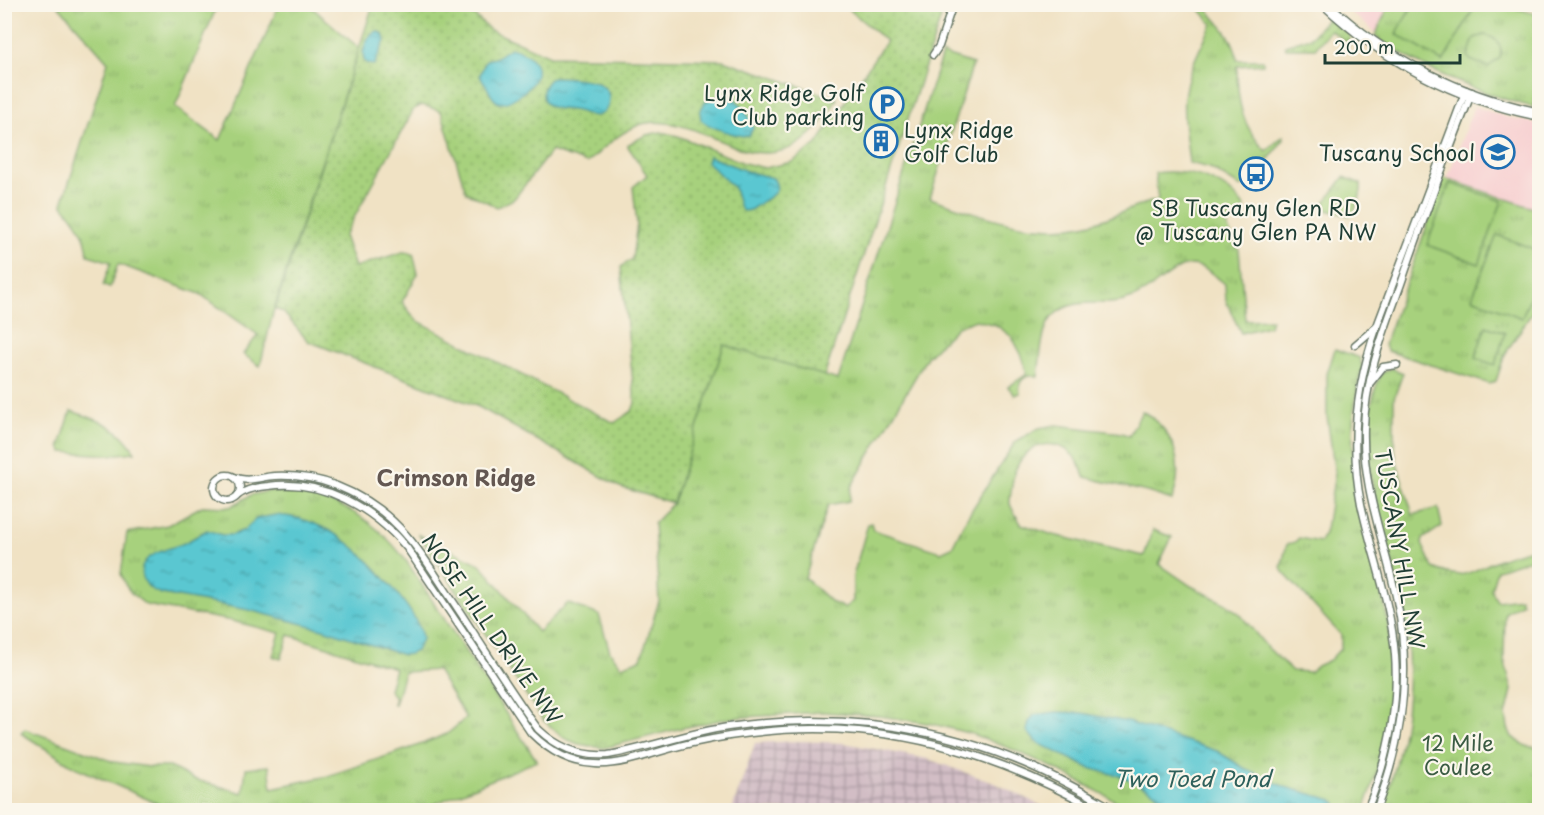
<svg xmlns="http://www.w3.org/2000/svg" width="1544" height="815" font-family="'Playpen Sans',sans-serif">
<style>
.built{fill:#f7cfd0}
.industrial{fill:url(#industrial-grid)}
.grass{fill:url(#grass-dots);stroke:#638758;stroke-width:1.5}
.park{fill:url(#park-tufts);stroke:#638758;stroke-width:1.5}
.garden{fill:#a7d17d;stroke:#638758;stroke-width:1.5}
.water{fill:url(#water-ripples);stroke:#3c8282;stroke-width:1.5}
.lines{fill:none;stroke-linecap:round;stroke-linejoin:round}
.tertiary-casing{stroke:#687766;stroke-width:9}
.tertiary{stroke:#fff;stroke-width:6}
.labels{text-anchor:middle;dominant-baseline:central;stroke-width:4.5;stroke-linejoin:round;paint-order:stroke}
.poi-label{font-size:21px;fill:#1f3d34;stroke:#fbf7ec;text-anchor:end}
.street-label{font-size:21px;fill:#1f3d34;stroke:#fbf7ec}
.park-label{font-size:21px;fill:#3a5b43;stroke:#fbf7ec}
.neighbourhood-label{font-size:22px;font-weight:bold;fill:#635751;stroke:#fbf7ec}
.water-label{font-size:22px;font-style:italic;fill:#2e605b;stroke:#fbf7ec}
</style>
<defs>
<pattern id="industrial-grid" width="8" height="8" patternUnits="userSpaceOnUse" patternTransform="scale(1.5)"><rect width="8" height="8" fill="#d2bdc5"/><path d="M0 4h8M4 0v8" fill="none" stroke="#aa9ba1"/></pattern>
<pattern id="grass-dots" width="8" height="8" patternUnits="userSpaceOnUse" patternTransform="scale(1.5)"><rect width="8" height="8" fill="#a7d17d"/><path d="M2 2h.1M6 6h.1" fill="none" stroke="#8fb46d" stroke-width="1.8" stroke-linecap="round"/></pattern>
<pattern id="park-tufts" width="24" height="20" patternUnits="userSpaceOnUse" patternTransform="scale(1.5)"><rect width="24" height="20" fill="#a7d17d"/><path d="M3 7l-1-3M5 7V3M7 7l1-3M15 17l-1-3M17 17v-4M19 17l1-3" fill="none" stroke="#8fb46d"/></pattern>
<pattern id="water-ripples" width="26" height="14" patternUnits="userSpaceOnUse" patternTransform="scale(1.5)"><rect width="26" height="14" fill="#5ac7d1"/><path d="M2 4q2-2 4 0t4 0M15 11q2-2 4 0t4 0" fill="none" stroke="#4aa3aa"/></pattern>
</defs>
<rect width="100%" height="100%" fill="#fbf7ec"/>
<filter id="ink" filterUnits="userSpaceOnUse"><feTurbulence type="fractalNoise" baseFrequency=".0167" numOctaves="2"/><feDisplacementMap in="SourceGraphic" scale="12" xChannelSelector="R" yChannelSelector="G"/><feConvolveMatrix kernelMatrix="1 2 1 2 8 2 1 2 1" color-interpolation-filters="sRGB"/></filter>
<filter id="wash" filterUnits="userSpaceOnUse"><feTurbulence type="fractalNoise" baseFrequency=".008" numOctaves="4" result="noise"/><feDisplacementMap in="SourceGraphic" scale="24" xChannelSelector="R" yChannelSelector="G"/><feGaussianBlur stdDeviation="1.35" result="paint"/><feColorMatrix in="noise" values="0 0 0 0 0 0 0 0 0 0 0 0 0 0 0 0 0 1.4 0 .05"/><feComposite in="paint" operator="in"/></filter>
<g filter="url(#wash)">
<rect width="100%" height="100%" fill="#f0e2c4"/>
<g class="built">
<polygon points="1342,5 1389,5 1376,33"/>
<polygon points="1474,106 1506,117 1539,124 1539,210 1447,179"/>
</g>
<polygon class="industrial" points="800,741 844,743 928,759 997,784 1050,810 732,810 755,743"/>
<g class="grass">
<path d="M373,5H463L490,30L550,56L723,60L837,99C818,133 792,161 749,151C720,144 696,126 666,123C658,122 647,122 639,125C618,133 603,149 587,163L551,151L514,199L497,207L466,192L441,111L422,105L414,109L344,236L355,267L403,252L413,253L418,274L402,302L416,320L614,423L632,411L635,403L621,267L632,259L637,224L633,187L647,175L627,145L646,135L661,132L678,136L744,163L765,168L792,162L817,144L886,41L844,5H945L824,377L724,345L673,503L620,487L479,407L308,341L283,312L275,309Z"/>
<polygon points="1329,17 1350,35 1349,44 1330,30 1316,48 1286,48 1285,45 1311,37"/>
</g>
<g class="park">
<path d="M58,5H210L215,11L175,107L220,140L279,5H309L359,48L274,309L260,366L243,354L258,335L200,294L118,264L110,287L103,285L111,262L88,255C87,234 75,219 62,204L108,62Z"/>
<path d="M1196,5H1203C1217,21 1236,38 1237,60H1263V64L1237,66C1237,99 1241,127 1266,151L1283,136L1284,139L1256,176L1244,186H1239L1210,168L1189,163C1187,142 1182,119 1184,98C1187,72 1201,47 1212,24Z"/>
<path d="M1389,5H1505L1539,15V75L1533,107C1477,93 1427,71 1378,39L1375,36Z"/>
<path d="M942,54L973,64L930,198C985,216 1034,238 1092,223C1115,217 1135,205 1158,200L1155,173C1189,169 1225,179 1245,208L1225,223L1239,250L1245,320L1271,319L1269,326L1241,333L1226,301L1225,284C1214,275 1200,261 1184,266C1169,271 1150,292 1133,298C1105,310 1078,294 1054,315C1041,327 1040,361 1038,377C1026,373 1017,380 1020,393L1015,395L1008,387L1027,374L1022,356L1012,337L996,325L976,320L957,327L927,357L851,487L849,501L828,505L805,578L831,602L844,608L853,601V576L868,524L871,523L873,530L941,552L952,547L966,519L1015,442L1039,428L1056,425L1122,433L1129,436L1142,411C1175,430 1185,465 1172,500L1147,492L1084,477C1072,429 1017,436 1012,485C1012,490 1009,498 1010,504C1012,510 1018,518 1021,524L1053,535L1144,556L1153,530L1172,537L1159,564L1191,586L1226,604L1240,614L1265,645L1292,671L1310,672L1317,666L1330,660L1341,648V635L1283,572L1281,568L1287,544L1295,542L1299,538L1320,542L1326,529L1335,473L1327,416V374L1335,349L1360,358L1362,367C1347,423 1351,479 1365,534C1373,562 1382,589 1387,618C1399,684 1387,748 1364,810H1133L1050,766L1014,750L972,734L933,724L880,716L823,712L730,718L682,728L604,748L578,744L564,738L543,720L419,535L480,564L538,632L568,603L599,615L610,652L621,666L641,659L659,601L654,523L673,503L724,345L838,380Z"/>
<path d="M1344,177L1361,184C1362,194 1357,209 1350,216L1327,210L1324,207L1325,202Z"/>
<polygon points="1444,178 1539,210 1539,294 1533,311 1505,354 1496,381 1490,384 1388,351 1384,345"/>
<path d="M1391,368L1403,373L1394,398V442L1397,464L1413,515L1438,508L1442,526L1423,539L1422,544L1433,568C1464,581 1468,573 1495,561C1509,554 1525,551 1539,547V557L1497,570L1491,589L1497,601L1520,598L1522,603L1505,613L1504,659L1512,690L1506,715L1508,728L1512,737L1526,746L1539,748L1540,810H1381C1403,754 1413,697 1407,636C1399,563 1364,502 1369,426C1370,408 1373,389 1382,373Z"/>
<path d="M71,411C101,421 118,425 135,452L111,455L62,452L60,446Z"/>
<path d="M269,491C330,494 370,512 407,562L537,761L420,810H172L73,766L21,733L25,729L114,762L149,767H170L193,779L243,793L246,768L269,766L272,788L328,776L414,747L447,734L466,718L437,670L404,672L395,704H393L395,697L389,690L395,668L289,635L281,659L273,656L280,633L232,621L146,605L132,594L126,586L121,574L127,533L168,525L202,506L230,507L251,495Z"/>
</g>
<g class="garden">
<polygon points="1413,5 1476,5 1443,62 1396,34"/>
<path d="M1485,35C1497,38 1503,45 1500,58L1488,67L1470,60L1468,56L1474,38Z"/>
<polygon points="1450,183 1502,201 1479,264 1427,245"/>
<polygon points="1497,235 1539,251 1539,273 1522,318 1472,298"/>
<polygon points="1486,326 1505,333 1495,365 1475,358"/>
</g>
<g class="water">
<path d="M377,31L383,34L385,41L374,65L367,64L364,60C361,50 367,36 377,31Z"/>
<path d="M510,48C542,56 545,78 518,96C500,108 495,105 487,87C485,82 481,80 480,75L486,60L495,58Z"/>
<path d="M556,77C572,78 611,77 609,101C608,107 605,113 599,115C591,118 584,112 577,111C565,108 544,112 543,95C542,88 546,83 550,79Z"/>
<path d="M726,94C738,98 750,116 753,128L749,136C738,137 709,127 701,120L700,112L705,102Z"/>
<path d="M709,156L746,171L773,178C783,193 770,196 760,203C754,207 752,211 743,211L740,208L734,188L707,162Z"/>
<path d="M275,515C288,516 303,518 315,524C331,530 345,540 358,551C376,568 421,615 422,639L416,651L410,654L403,655L323,629L249,610L162,594C154,591 148,589 144,580C133,555 166,550 182,544C191,540 199,535 207,530L222,535H233L244,530L256,519Z"/>
<polygon points="1055,712 1082,713 1128,722 1217,751 1244,768 1285,787 1333,800 1337,803 1338,810 1286,810 1280,807 1268,810 1180,810 1149,789 1124,777 1089,768 1036,742 1027,731 1029,722 1034,715"/>
</g>
</g>
<g filter="url(#ink)">
<g class="lines">
<defs>
<g id="tertiary">
<path d="M1322,4C1383,61 1457,101 1540,117"/>
<path d="M1329,4C1387,58 1461,96 1540,112"/>
<polyline points="933,55 939,46 953,4"/>
<polyline points="1355,345 1375,328"/>
<polyline points="1371,382 1383,367 1397,365"/>
<circle cx="227" cy="488" r="13"/>
<path d="M234,477C248,483 260,477 274,476C296,475 317,478 337,486C398,510 420,552 454,603C482,645 509,689 538,729C558,748 580,757 608,755C648,748 687,733 728,727C824,713 923,723 1014,759C1050,773 1083,792 1116,810"/>
<path d="M237,496C246,489 257,487 268,486C322,478 373,508 407,548L531,733C549,751 569,763 595,764C627,766 660,749 692,743C747,731 803,726 859,731C945,739 1023,769 1098,810"/>
<path d="M1367,810C1387,761 1399,709 1395,655C1391,603 1372,555 1361,504C1349,443 1356,385 1377,326L1466,90"/>
<path d="M1376,810C1402,743 1412,672 1397,601C1385,543 1362,489 1364,428C1365,378 1384,331 1401,284C1423,219 1447,155 1472,92"/>
</g>
</defs>
<use href="#tertiary" class="tertiary-casing"/>
<use href="#tertiary" class="tertiary"/>
</g>
</g>
<defs>
<symbol id="parking-ring" viewBox="-11 -11 22 22"><circle r="9.5" fill="#fbf7ec" stroke="#1f6fb2" stroke-width="1.5"/><path d="M-3.5-5.5H1a3.5 3.5 0 0 1 0 7H-1V5.5H-3.5ZM-1-3.4V-.6H.8a1.4 1.4 0 0 0 0-2.8Z" fill="#1f6fb2"/></symbol>
<symbol id="building-ring" viewBox="-11 -11 22 22"><circle r="9.5" fill="#fbf7ec" stroke="#1f6fb2" stroke-width="1.5"/><path d="M-4-6H4V6H1V3H-1V6H-4ZM-2.5-4.3h1.7v1.8h-1.7ZM.8-4.3h1.7v1.8H.8ZM-2.5-1h1.7V.8h-1.7ZM.8-1h1.7V.8H.8Z" fill="#1f6fb2"/></symbol>
<symbol id="school-ring" viewBox="-11 -11 22 22"><circle r="9.5" fill="#fbf7ec" stroke="#1f6fb2" stroke-width="1.5"/><path d="M0-5L7-2L0 1L-7-2ZM-4 1L0 2.5L4 1V4Q0 6-4 4Z" fill="#1f6fb2"/></symbol>
<symbol id="bus-ring" viewBox="-11 -11 22 22"><circle r="9.5" fill="#fbf7ec" stroke="#1f6fb2" stroke-width="1.5"/><path d="M-5-6H5V4H4V6H2V4H-2V6H-4V4H-5ZM-3.5-4V0h7V-4ZM-3.5 1.2v1.5H-2V1.2ZM2 1.2v1.5H3.5V1.2Z" fill="#1f6fb2"/></symbol>
</defs>
<g fill-rule="evenodd">
<use href="#parking-ring" x="868" y="85" width="38" height="38"/>
<use href="#building-ring" x="862" y="122" width="38" height="38"/>
<use href="#school-ring" x="1479" y="133" width="38" height="38"/>
<use href="#bus-ring" x="1237" y="155" width="38" height="38"/>
</g>
<g class="labels">
<g class="poi-label">
<text x="864" y="92">Lynx Ridge Golf<tspan x="864" dy="24">Club parking</tspan></text>
<text x="904" y="129" text-anchor="start">Lynx Ridge<tspan x="904" dy="24">Golf Club</tspan></text>
<text x="1475" y="152">Tuscany School</text>
<text x="1256" y="207" text-anchor="middle">SB Tuscany Glen RD<tspan x="1256" dy="24">@ Tuscany Glen PA NW</tspan></text>
</g>
<g class="street-label">
<text transform="translate(1401 549) rotate(80)">TUSCANY HILL NW</text>
<text transform="translate(493 628) rotate(55)">NOSE HILL DRIVE NW</text>
</g>
<g class="park-label">
<text x="1458" y="742">12 Mile<tspan x="1458" dy="24">Coulee</tspan></text>
</g>
<g class="neighbourhood-label">
<text x="456" y="476">Crimson Ridge</text>
</g>
<g class="water-label">
<text x="1192" y="777">Two Toed Pond</text>
</g>
</g>
<rect width="1544" height="815" fill="none" stroke="#fbf7ec" stroke-width="24"/>
<path d="M1325 54v9h135v-9" fill="none" stroke="#1f3d34" stroke-width="3"/>
<text x="1334" y="54" font-size="18" fill="#1f3d34" stroke="#fbf7ec" stroke-width="4.5" paint-order="stroke">200 m</text>
</svg>
